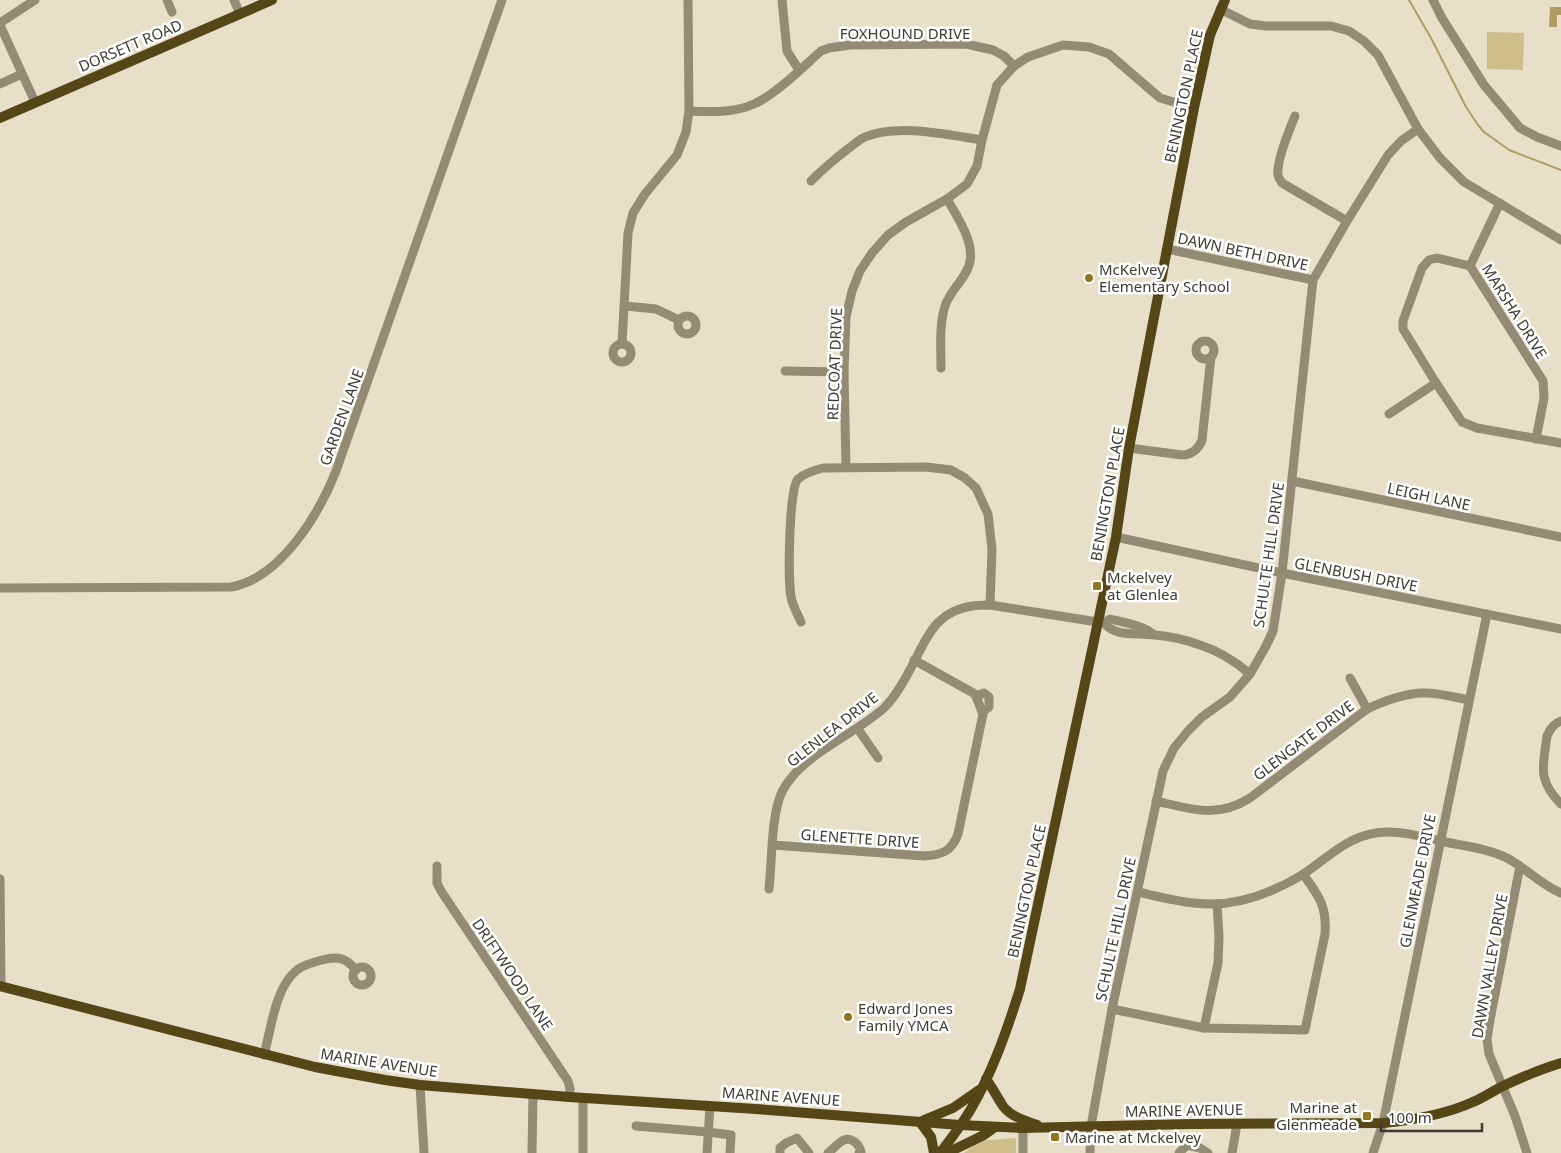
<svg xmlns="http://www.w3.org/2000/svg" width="1561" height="1153" font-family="'Noto Sans',sans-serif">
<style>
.green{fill:#cebe8c}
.water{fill:#af9c63}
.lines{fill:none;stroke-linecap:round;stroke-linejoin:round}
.stream{stroke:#af9c63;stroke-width:2}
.minor{stroke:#938b73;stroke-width:9}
.major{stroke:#544616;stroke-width:10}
.poi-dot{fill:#91771d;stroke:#fff;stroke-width:2}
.labels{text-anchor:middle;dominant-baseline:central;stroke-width:5;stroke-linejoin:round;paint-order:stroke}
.street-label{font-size:15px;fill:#3e3b32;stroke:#fff}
.poi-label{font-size:15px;fill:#3e3b32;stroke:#fff;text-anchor:start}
</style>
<rect width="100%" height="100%" fill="#e7dfc8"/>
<g class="green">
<polygon points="1487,32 1524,33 1523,70 1487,69"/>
<polygon points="1016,1138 1016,1153 964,1153 979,1141"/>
</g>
<polygon class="water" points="1550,7 1561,7 1561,15 1557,15 1557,27 1549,27"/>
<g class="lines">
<polyline class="stream" points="1409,0 1431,38 1466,107 1478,125 1484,132 1509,150 1561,170"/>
<g class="minor">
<polyline points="167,0 172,12"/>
<polyline points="234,0 240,14"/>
<polyline points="782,0 787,51 799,70"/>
<polyline points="1433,0 1442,18 1484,85 1520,128 1537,137 1561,146"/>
<polyline points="1220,9 1250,24 1266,26 1331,26 1349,31 1364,41 1378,55 1418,129 1440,158 1464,182 1561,240"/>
<polyline points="0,23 35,0"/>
<polyline points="0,25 35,102"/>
<polyline points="0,84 22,74"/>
<path d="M689,111C710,112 734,113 754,104C775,95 803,67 821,51L829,48L850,45L966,44L993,50L1004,56L1014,66"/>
<path d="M1295,116C1290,128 1276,162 1278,175C1278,177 1281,181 1282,183L1347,221"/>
<path d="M811,181C823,169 836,158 849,148C854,145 859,139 865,137C897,123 949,135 982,140"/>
<polyline points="1167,249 1313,280"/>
<polyline points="1470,266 1437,258 1429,260 1422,268 1403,321 1403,329 1436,383 1462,422 1477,428 1561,443"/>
<polyline points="1470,266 1543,381 1544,398 1536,439"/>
<polyline points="1470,266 1500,203"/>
<polyline points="625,306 656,309 679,320"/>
<circle cx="687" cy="325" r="9"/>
<circle cx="1205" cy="350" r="9"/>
<circle cx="622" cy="353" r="9"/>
<polyline points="622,344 628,233 633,213 645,194 677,155 686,132 689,111 688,0"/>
<path d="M941,368C941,348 939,325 945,306C949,293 961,283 967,270C979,248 958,218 947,199"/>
<polyline points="785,371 844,372"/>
<polyline points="1389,414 1436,383"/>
<path d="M1129,448L1182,455C1191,455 1199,449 1202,440L1211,357"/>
<polyline points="846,467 844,372 846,317 852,291 860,271 872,253 888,235 906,222 947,199 967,184 977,166 982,140 997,85 1014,66 1028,57 1063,45 1089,47 1109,54 1160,98 1194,108"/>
<polyline points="1292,481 1561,537"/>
<polyline points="1116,537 1282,573 1561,629"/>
<path d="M0,588L231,587C281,578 319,514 336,471L502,0"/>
<path d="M801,622C798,615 794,608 792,601C787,587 789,487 798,479C805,473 815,470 823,468L926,467L951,470L965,478L976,488L988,514L992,549L990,605"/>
<path d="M1104,623C1116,638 1138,632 1155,635C1169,636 1186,640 1200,645C1219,651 1235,661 1250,674"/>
<polyline points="1350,678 1367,709"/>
<polyline points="976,696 984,693 989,697 989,707 982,712"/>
<path d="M1561,721C1554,723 1550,729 1547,736C1543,766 1537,780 1561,804"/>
<polyline points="858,729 878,758"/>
<path d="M1156,801C1191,809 1217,819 1250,798L1367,709C1384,701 1402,694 1421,693C1437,692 1453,697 1469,700"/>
<path d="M773,845L924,856C942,855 952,851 958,834L983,714L975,694L914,660"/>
<polyline points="437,866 437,883 441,891 568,1081 570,1089 569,1097"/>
<polyline points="1520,866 1490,1020 1487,1039 1489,1054 1515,1116 1527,1153"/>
<polyline points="0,879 1,986"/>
<path d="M769,889C772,863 771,814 782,792C800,755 853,736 884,708C900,693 914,661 925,641C930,633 934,625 941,620C955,607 972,605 990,605L1104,623L1110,619C1125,623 1141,625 1153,634"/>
<path d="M1138,892C1156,896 1175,901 1194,903C1231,908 1270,894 1302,875C1331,856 1350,832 1389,832C1406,832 1424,837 1441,841C1463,846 1487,848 1507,858C1526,868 1541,885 1561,893"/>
<circle cx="362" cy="976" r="9"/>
<path d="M1112,1009L1204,1028L1305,1030L1325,934C1327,906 1319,896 1303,874"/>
<polyline points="1204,1028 1218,963 1219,937 1217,904"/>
<path d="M264,1055C271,1030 275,987 297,970C303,965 314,962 322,960C338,956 345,957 356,970"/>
<polyline points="420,1085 424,1153"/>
<polyline points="583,1098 583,1153"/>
<polyline points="636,1126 708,1132 731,1135 730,1153"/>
<polyline points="1023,1128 1023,1153"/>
<polyline points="532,1153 533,1094"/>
<polyline points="707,1153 710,1106"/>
<polyline points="780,1153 780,1148 786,1143 797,1138 809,1153"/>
<path d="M828,1153C833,1149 837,1144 842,1141C850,1136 859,1143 861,1152L859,1153"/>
<polyline points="1090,1153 1091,1126 1112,1009 1163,771 1174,748 1188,731 1202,717 1230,697 1250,674 1266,646 1273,631 1282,573 1313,280 1347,221 1388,155 1401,141 1418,129"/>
<polyline points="1179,1153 1187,1145 1200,1148 1208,1153"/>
<polyline points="1232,1153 1237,1124"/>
<polyline points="1373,1153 1383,1123 1487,614"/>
</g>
<g class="major">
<polyline points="0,118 272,0"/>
<path d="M0,986L315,1067L385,1080L420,1085L569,1097L756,1109L960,1125L1023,1128L1192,1124L1383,1123C1414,1120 1444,1115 1473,1102C1483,1098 1493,1091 1503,1086C1522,1077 1541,1069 1561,1063"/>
<path d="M986,1079C992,1087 996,1095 1001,1103C1008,1116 1024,1120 1037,1125"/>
<polyline points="924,1120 953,1108 979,1090"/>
<polyline points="920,1122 931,1137 934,1153"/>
<path d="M940,1153C951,1139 962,1124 971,1109C993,1071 1007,1030 1020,989L1116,537L1129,448L1194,108L1210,35L1225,0"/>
<polyline points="947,1153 984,1135 995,1127"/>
</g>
</g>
<g class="poi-dot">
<circle cx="1089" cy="278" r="5"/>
<rect x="1092" y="581" width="10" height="10" rx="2.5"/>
<circle cx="848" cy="1017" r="5"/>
<rect x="1362" y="1111" width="10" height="10" rx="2.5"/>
<rect x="1050" y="1132" width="10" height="10" rx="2.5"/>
</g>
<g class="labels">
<g class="street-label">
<text x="905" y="33">FOXHOUND DRIVE</text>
<text transform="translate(130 45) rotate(-23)">DORSETT ROAD</text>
<text transform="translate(1183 96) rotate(-78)">BENINGTON PLACE</text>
<text transform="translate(1243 251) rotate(12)">DAWN BETH DRIVE</text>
<text transform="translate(1515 311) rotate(58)">MARSHA DRIVE</text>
<text transform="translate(834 364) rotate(-88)">REDCOAT DRIVE</text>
<text transform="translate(341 417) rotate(-70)">GARDEN LANE</text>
<text transform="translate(1107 494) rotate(-80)">BENINGTON PLACE</text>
<text transform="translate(1429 496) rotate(12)">LEIGH LANE</text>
<text transform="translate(1268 555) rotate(-82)">SCHULTE HILL DRIVE</text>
<text transform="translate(1356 574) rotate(11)">GLENBUSH DRIVE</text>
<text transform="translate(832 729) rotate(-38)">GLENLEA DRIVE</text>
<text transform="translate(1303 740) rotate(-37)">GLENGATE DRIVE</text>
<text transform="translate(860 838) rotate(4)">GLENETTE DRIVE</text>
<text transform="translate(1417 881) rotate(-79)">GLENMEADE DRIVE</text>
<text transform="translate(1026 891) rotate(-78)">BENINGTON PLACE</text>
<text transform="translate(1115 929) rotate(-78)">SCHULTE HILL DRIVE</text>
<text transform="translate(1489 966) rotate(-80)">DAWN VALLEY DRIVE</text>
<text transform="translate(513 974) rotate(56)">DRIFTWOOD LANE</text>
<text transform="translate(379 1062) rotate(9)">MARINE AVENUE</text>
<text transform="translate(781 1096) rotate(4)">MARINE AVENUE</text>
<text transform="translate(1184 1110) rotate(-1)">MARINE AVENUE</text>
</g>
<g class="poi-label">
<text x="1099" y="269">McKelvey<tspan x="1099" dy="17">Elementary School</tspan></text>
<text x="1107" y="577">Mckelvey<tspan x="1107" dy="17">at Glenlea</tspan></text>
<text x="858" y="1008">Edward Jones<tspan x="858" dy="17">Family YMCA</tspan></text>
<text x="1357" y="1107" text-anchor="end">Marine at<tspan x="1357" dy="17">Glenmeade</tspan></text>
<text x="1065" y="1137">Marine at Mckelvey</text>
</g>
</g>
<path d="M1381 1123v8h101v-8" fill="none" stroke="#3e3b32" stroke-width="2.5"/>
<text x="1388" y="1123" font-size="15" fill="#3e3b32" stroke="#ffffff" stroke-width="4" paint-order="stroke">100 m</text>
</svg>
